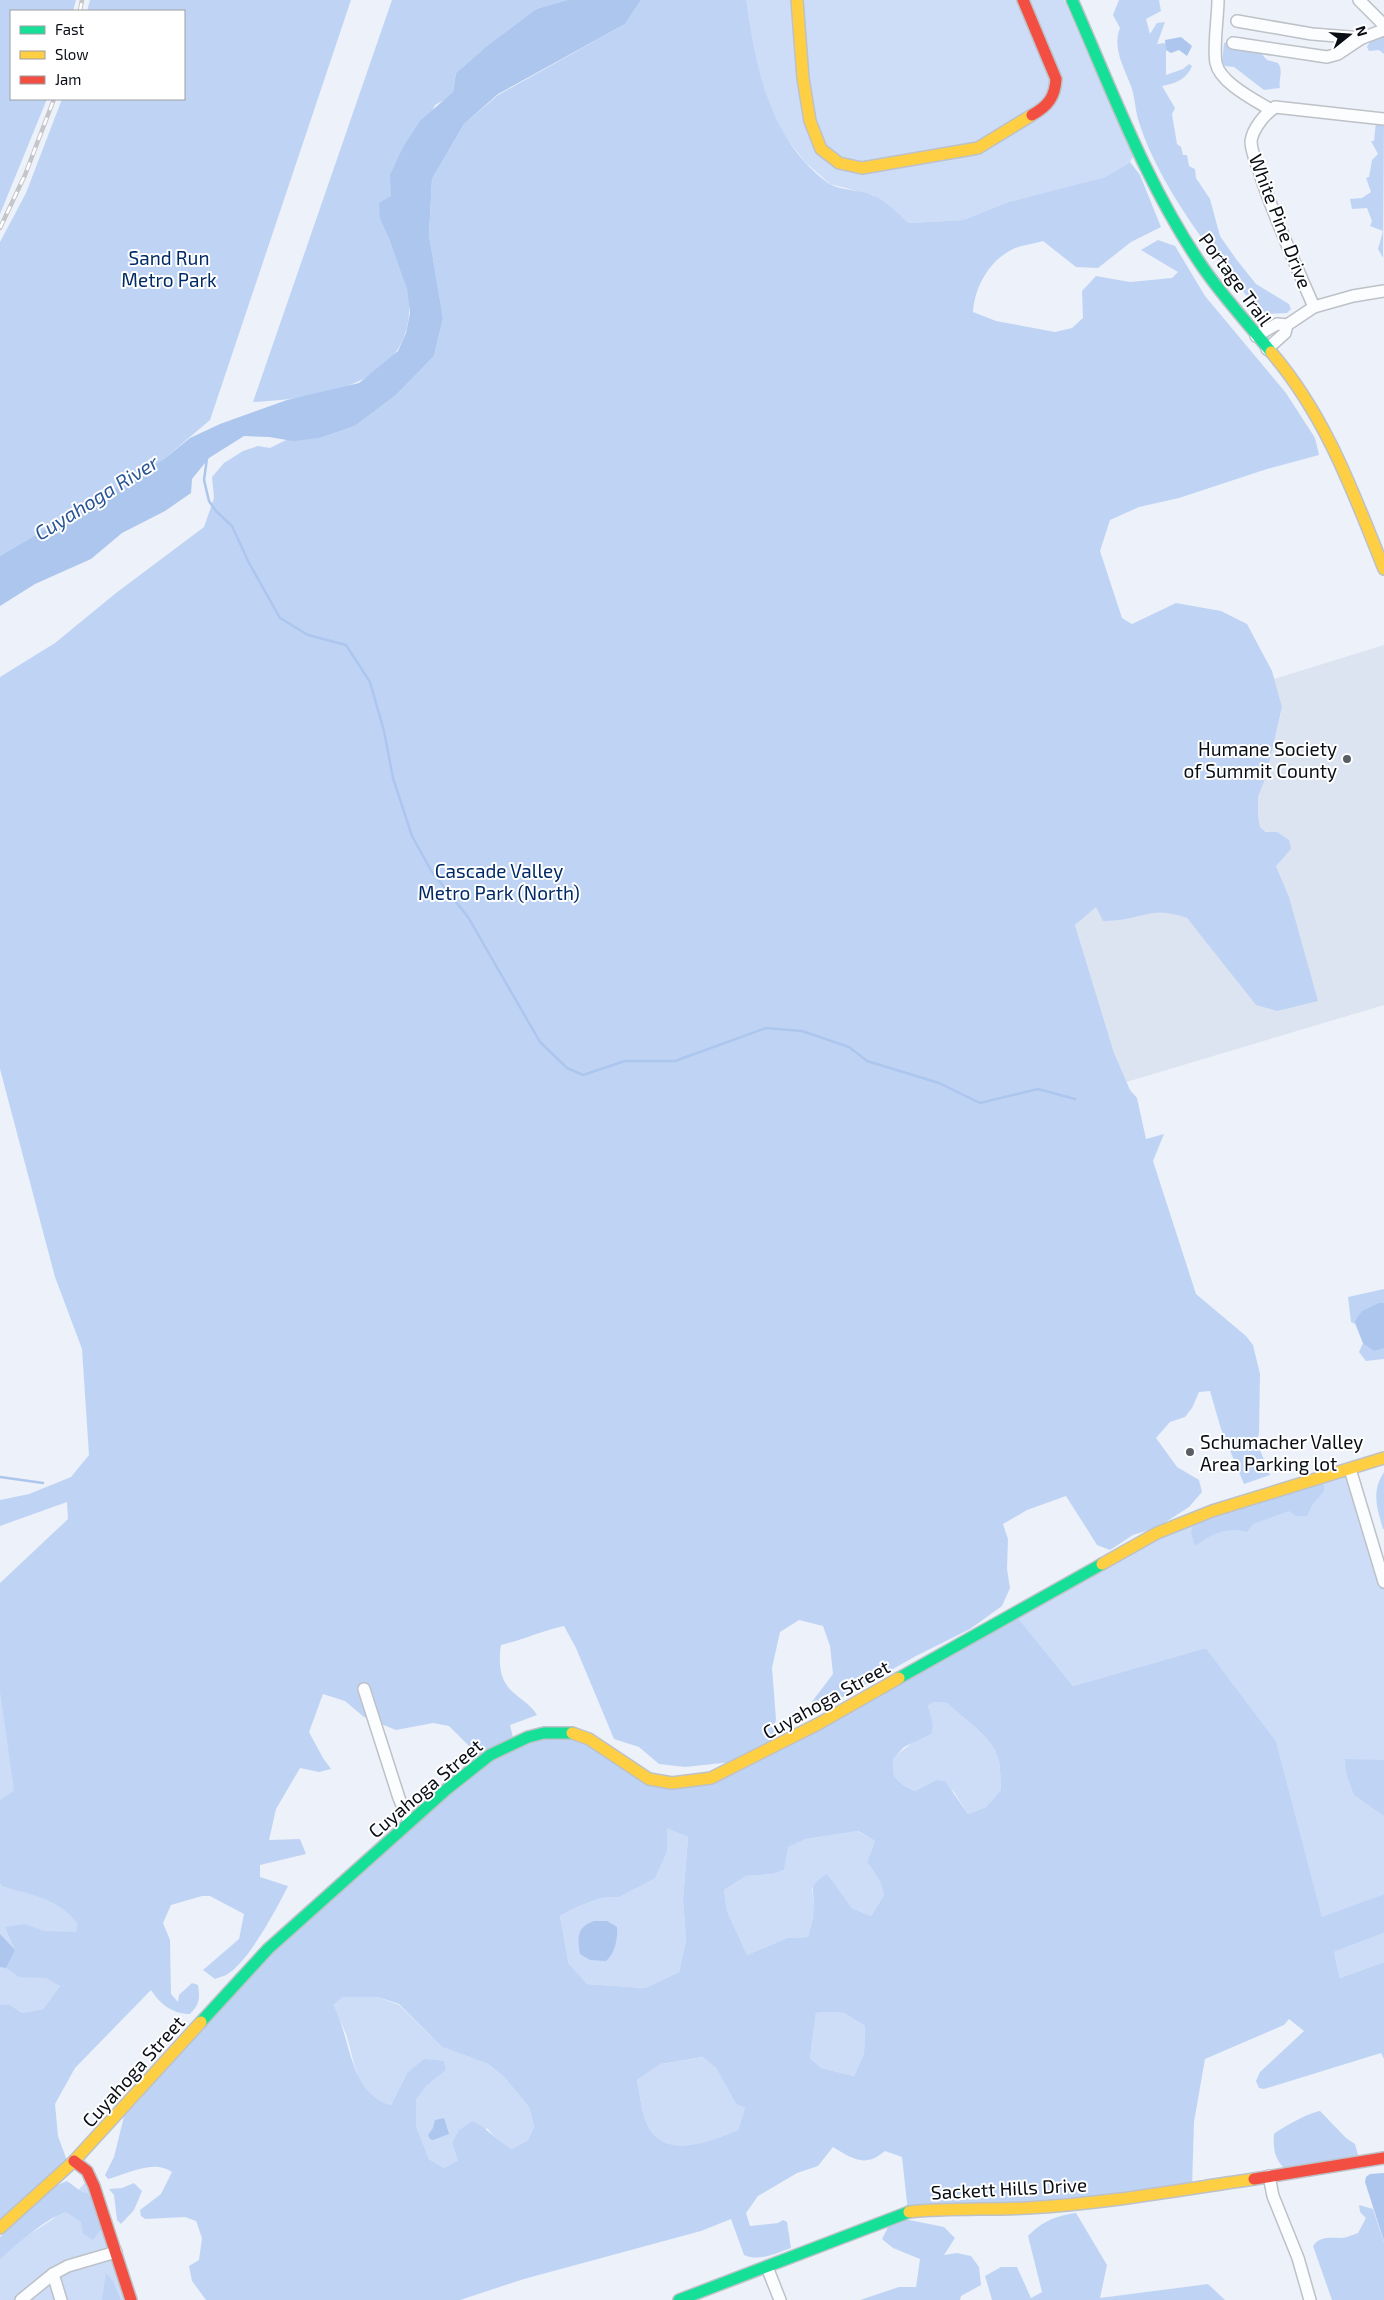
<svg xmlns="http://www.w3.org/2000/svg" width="1384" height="2300" font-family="'Exo 2',sans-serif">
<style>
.built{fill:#dce4f1}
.green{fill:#cdddf7}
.forest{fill:#bfd4f5;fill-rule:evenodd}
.water{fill:#adc6ee}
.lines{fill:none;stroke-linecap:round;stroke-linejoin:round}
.stream{stroke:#adc6ee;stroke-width:2.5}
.street-casing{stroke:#bdc1c8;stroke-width:14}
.fast-casing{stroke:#bdc1c8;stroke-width:14}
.slow-casing{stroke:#bdc1c8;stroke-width:14}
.jam-casing{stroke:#bdc1c8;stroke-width:14}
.street{stroke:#fcfdfe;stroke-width:11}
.fast{stroke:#16e098;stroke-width:11}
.slow{stroke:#ffcf43;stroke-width:11}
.jam{stroke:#f24e42;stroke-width:11}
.rail-casing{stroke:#c5c6c9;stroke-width:4.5}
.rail{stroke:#fff;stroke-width:2.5;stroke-dasharray:8;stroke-linecap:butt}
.poi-dot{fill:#595d64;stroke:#fff;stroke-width:2}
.labels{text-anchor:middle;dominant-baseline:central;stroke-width:4;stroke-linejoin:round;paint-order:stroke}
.street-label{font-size:19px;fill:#090d14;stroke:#fff}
.park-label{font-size:19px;fill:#002a66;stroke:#fff}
.poi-label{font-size:19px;fill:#090d14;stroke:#fff;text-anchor:end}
.water-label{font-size:20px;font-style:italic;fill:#2b5696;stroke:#fff}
</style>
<rect width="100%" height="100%" fill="#edf1f9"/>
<polygon class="built" points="1384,645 1384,1005 1123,1083 1075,925 1096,906 1103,921 1115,921 1142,913 1170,912 1187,918 1219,957 1317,1001 1289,898 1276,866 1277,832 1267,832 1260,827 1258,816 1258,797 1266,777 1282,708 1274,679"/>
<g class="green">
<polygon points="743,0 1064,0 1134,155 1130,162 1105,177 1008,202 963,220 909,223 873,195 830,184 805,162 781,131 765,95 760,92"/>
<polygon points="1350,1469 1384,1582 1384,1894 1322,1918 1276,1741 1206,1648 1073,1686 1014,1613 1157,1533"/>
<polygon points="0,1659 67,1910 79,1924 60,1986 43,2009 22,2013 9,2004 0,2005"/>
<path d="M933,1702L947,1703C963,1719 992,1736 998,1758C1001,1767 1000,1780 1001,1790L986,1807L968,1814L954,1792L936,1780L915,1791L903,1785L894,1776L893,1759C909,1742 936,1734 928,1706Z"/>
<polygon points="667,1827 688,1837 683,1899 686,1940 679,1972 645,1988 587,1984 567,1963 560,1916 577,1907 601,1898 619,1897 634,1888 667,1851"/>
<polygon points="857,1831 875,1841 867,1862 880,1881 884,1895 871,1916 852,1908 827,1875 812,1889 815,1910 808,1937 787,1938 747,1955 727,1911 724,1890 746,1876 773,1874 784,1870 787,1847 806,1839"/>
<polygon points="1384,1933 1384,1962 1340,1978 1334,1952"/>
<path d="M343,1997H378L399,2005L442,2047L488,2064L504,2077L529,2107L534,2127L528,2140L512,2149L501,2144L487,2128L458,2160L444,2168L429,2159L416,2126V2100L427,2085L407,2073L391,2105C354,2094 356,2064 346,2034C342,2024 337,2015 332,2005Z"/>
<polygon points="828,2012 844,2013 865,2026 864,2054 854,2076 821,2068 810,2058 816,2013"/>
<path d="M704,2057L716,2068L736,2104L745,2108L738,2130C710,2141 663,2162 646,2122C641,2109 640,2093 637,2080L661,2064Z"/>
<polygon points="90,2177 131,2300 0,2300 0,2260 24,2238 53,2219"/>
</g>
<g class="forest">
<polygon points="0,0 76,0 73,11 11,11 11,99 47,99 0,214"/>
<polygon points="90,0 351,0 210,420 164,459 0,556 0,242 26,193 62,99 184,99 184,11 87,11"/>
<path d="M392,0H567L536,9L488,45L456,73L453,92L448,98L435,105L380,219C393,247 411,281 409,313C405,388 311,399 253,402Z"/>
<path d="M641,0H746C756,68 769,139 828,183C840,191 859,189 872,195C885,200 898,214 909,223L963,220L1008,202L1105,177L1130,162L1140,175L1161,227L1131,242L1098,268L1076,267L1043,241C1034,244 1022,245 1013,249C989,261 975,286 973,312L996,321L1055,332L1072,328L1083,318L1082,291L1096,276L1130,282L1172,278L1178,272L1141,250L1158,240L1175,246L1205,296L1286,393L1315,438L1319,455L1267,469L1179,498L1139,507L1110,520L1100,551L1122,618L1132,624L1176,603L1221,611L1247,624L1272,671L1282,707L1266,777L1258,797V816L1260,827L1266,832H1277L1289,840L1291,849L1276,866L1289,897L1318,1001L1277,1011L1256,1005L1187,918C1150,904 1137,922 1103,921L1096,907L1075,925L1114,1053L1130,1090L1137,1098L1146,1139L1164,1134L1153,1161L1196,1294L1246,1336L1253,1345L1260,1374L1259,1434L1256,1440L1270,1475L1244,1484L1221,1429L1210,1391L1199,1392L1192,1408L1185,1417L1170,1422L1156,1438L1177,1467L1199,1480L1202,1492L1189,1507L1158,1527L1133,1535L1110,1550L1097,1545L1066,1496L1027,1510L1003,1524L1008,1539L1007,1569L1010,1588L1002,1606L970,1629L916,1656L818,1711L811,1703L833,1674L830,1646L823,1626L799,1620L780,1632L772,1668L776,1719L771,1746L732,1762L685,1767L659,1764L639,1747L614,1739L576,1648L564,1626C542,1631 522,1640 501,1645C499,1657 499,1674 506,1684C513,1696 529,1701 537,1715L510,1725L514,1742C566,1722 583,1733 625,1764C640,1775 654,1783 673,1783C716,1784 759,1755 796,1736C870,1697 942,1655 1014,1613L1073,1686L1206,1648L1276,1741L1322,1917L1384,1894V1933L1334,1952L1340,1978L1384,1962V2059L1381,2053L1264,2089L1259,2088L1256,2081L1260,2072L1304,2031L1289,2019L1284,2025L1205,2059L1194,2122L1192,2187L1046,2207L908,2212L902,2157L885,2151C865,2168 853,2159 833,2147L818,2166L797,2173L758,2196L746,2213L750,2226L778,2223L783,2220L787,2222L791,2248C776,2253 760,2262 744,2255L731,2219L701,2231L524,2279L460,2300H206L192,2281L189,2266L199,2260L202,2238L196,2221L185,2217L145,2219L141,2216L140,2210L161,2194L172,2172C153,2159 128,2174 108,2179L105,2175L114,2157L127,2104L246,1971L311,1909L475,1766L468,1745L449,1726L433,1723L396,1730L364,1717L345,1701L323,1694L309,1732L323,1758L331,1769L319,1772L300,1768L276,1809L269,1840L300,1839L306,1854L260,1865V1877L288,1886C277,1908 250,1959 229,1973C226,1976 219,1977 215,1979L203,1970L239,1939L244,1914L210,1896H202L171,1905L163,1923L170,1940L171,1994L178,2002L179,1995L192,1983L198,1985C200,1998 200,2004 190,2014C172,2014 160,2004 151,1990L75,2068L55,2104L58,2136L69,2166L0,2227V2005L9,2004L22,2013L43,2009L60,1986L46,1978L19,1977L6,1968L15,1950L5,1927L25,1924L44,1931L76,1932L78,1924C57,1897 33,1896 2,1886L0,1883V1800L14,1791L0,1691V1583L68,1519L67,1502L0,1526V1500L29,1494L71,1477L89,1455L82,1349L55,1277L0,1069V677L55,643L116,593L204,527L214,498L212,477L224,463L243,451L258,446L270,448L286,440L320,438L355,426L396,395L434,356L443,318L429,235L432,179L464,124L498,95L625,24ZM933,1702L947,1703C963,1719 992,1736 998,1758C1001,1768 1000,1780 1001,1790L986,1807L968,1814L945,1781L936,1780L915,1791L903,1785L894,1776L893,1759L904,1747L931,1734L933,1725L928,1706ZM667,1828L688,1837L683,1899L686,1940L679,1972L645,1988L587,1984L568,1963L560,1916L577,1907L601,1898L619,1897L655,1878L667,1851ZM858,1831L875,1841L867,1862L880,1881L884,1895L871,1916L852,1908L827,1874C806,1887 815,1888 814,1909C814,1918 810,1928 808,1937L787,1938L747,1955L727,1911L724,1890L746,1876L773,1874L784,1870L788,1847L806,1839ZM343,1997H378L399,2004L442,2047L488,2064L504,2077L529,2107L534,2127L528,2140L512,2149C497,2141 488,2129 473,2121L459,2130L452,2143L458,2160L444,2168L429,2159L416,2126V2100L427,2085L446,2070L444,2061L424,2059L407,2073L391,2105C348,2093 352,2039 333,2005ZM828,2012L844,2013L865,2026L864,2054L854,2076L821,2068L810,2058L816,2013ZM703,2057L716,2068L736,2104L745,2108L738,2130C710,2141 663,2162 646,2122C641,2109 640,2093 637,2080L661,2064Z"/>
<path d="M1119,0H1159L1161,11L1146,19L1150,34L1157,23L1165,22L1157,44L1165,43L1166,46V75L1183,69L1189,64L1192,66C1187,79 1175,84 1162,86L1175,108L1172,114L1177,144L1181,147L1183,155H1187L1189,166L1195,169L1196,178L1210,199L1220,236L1236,259L1256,284L1289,304L1291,309L1287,313L1262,314C1217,261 1158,186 1138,119C1135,108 1135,97 1131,86C1124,67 1112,48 1120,28L1113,15Z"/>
<polygon points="1384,35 1384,54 1379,50 1369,51 1367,47 1372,38"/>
<path d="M1228,42L1260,52L1267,60L1278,63C1284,72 1278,79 1280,88L1264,90L1234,67L1225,66L1222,61L1224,43Z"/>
<polygon points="1376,122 1384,122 1383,258 1378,249 1383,231 1370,226 1372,221 1367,208 1352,209 1350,199 1362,198 1371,192 1366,178 1369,177 1372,160 1378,154 1371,141 1374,141"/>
<polygon points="1384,1289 1384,1359 1366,1361 1359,1352 1363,1343 1355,1324 1351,1322 1348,1297"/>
<path d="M1384,1472V1529H1383C1377,1508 1371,1492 1384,1472Z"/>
<path d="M1317,1484L1324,1485V1491L1312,1505L1307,1516H1296L1289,1511L1253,1524L1247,1532C1227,1526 1211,1534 1195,1546L1191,1533L1193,1525Z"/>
<polygon points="1345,1759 1384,1760 1384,1816 1354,1795 1346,1773"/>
<path d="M1320,2111L1346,2138L1355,2144L1358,2155L1313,2165L1284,2168C1274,2158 1273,2147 1274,2134C1283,2127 1308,2113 1320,2111Z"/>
<path d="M67,2181L82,2192L87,2193L94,2201L102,2228L93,2240L83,2234L81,2222L66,2212C46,2218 16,2245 0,2260V2237L55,2186Z"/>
<polygon points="134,2183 142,2191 134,2210 121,2224 117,2220 114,2195 109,2189 122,2188"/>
<path d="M1359,2205L1373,2209L1384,2242V2300H1332L1313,2246C1320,2236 1330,2238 1341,2238C1346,2238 1352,2235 1358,2233L1366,2218L1360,2212Z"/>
<path d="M1076,2213L1107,2265L1100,2298L1208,2284L1225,2300H992L985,2276L1001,2267H1017L1031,2298L1042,2292L1028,2236C1043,2221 1055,2216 1076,2213Z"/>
<polygon points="904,2219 944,2227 955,2238 944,2255 957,2253 971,2256 979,2267 981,2285 961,2296 960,2300 860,2300 899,2287 916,2287 920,2259 893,2248 882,2239 888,2227"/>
<polygon points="106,2273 113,2281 121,2300 102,2300"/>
</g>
<g class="water">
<polygon points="567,0 641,0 625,24 498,94 464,124 432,179 429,235 443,318 434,356 396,395 355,426 320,438 293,441 269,437 244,436 209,458 192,479 191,493 165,511 122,533 91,559 35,584 0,606 0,556 164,459 190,438 220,424 287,400 359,383 398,351 406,333 410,313 407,289 390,241 380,219 379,203 391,196 390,175 403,147 420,121 453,92 456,73 488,45 536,9"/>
<polygon points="1181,37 1192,46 1187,56 1179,50 1171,53 1166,50 1165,40"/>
<polygon points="1379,1303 1384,1303 1384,1348 1374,1351 1363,1343 1355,1321 1362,1311"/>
<path d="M594,1921H607L617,1927C618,1937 615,1954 606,1961L590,1960L580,1954C577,1937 577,1927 594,1921Z"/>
<polygon points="0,1934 15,1950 6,1968 0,1967"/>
<polygon points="444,2118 449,2134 433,2140 430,2139 428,2135 433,2128 435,2120"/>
<polygon points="1384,2173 1384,2241 1365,2182 1366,2177 1370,2174"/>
</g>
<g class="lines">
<g class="stream">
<polyline points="207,458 204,480 209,501 216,511 232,526 249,563 280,618 308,635 346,645 370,682 384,731 393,778 412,836 432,872 468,917 540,1042 567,1068 583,1075 625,1061 675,1061 766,1028 802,1031 849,1047 867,1061 939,1083 980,1103 1038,1089 1075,1099"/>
<polyline points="0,1477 43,1483"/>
</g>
<defs>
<g id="street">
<path d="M1218,0C1218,17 1213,47 1216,63C1220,83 1255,100 1271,110"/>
<polyline points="1359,0 1384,25"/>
<polyline points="1237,21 1312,34 1362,38 1384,30"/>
<polyline points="1233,43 1327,57 1338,54 1362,38"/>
<path d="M1314,307C1295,263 1275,220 1260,174C1257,164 1251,152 1251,141C1253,128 1265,114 1275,107L1384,119"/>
<polyline points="1256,336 1277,324 1287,325 1314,307 1353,296 1384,291"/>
<polyline points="1267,349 1285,333 1287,325"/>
<polyline points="1350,1469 1384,1582"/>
<polyline points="364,1689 399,1798 409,1822"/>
<polyline points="1269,2176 1273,2196 1298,2258 1310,2300"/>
<polyline points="767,2267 780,2300"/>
<polyline points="53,2274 61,2300"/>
<polyline points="21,2300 53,2274 68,2266 116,2252"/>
</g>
<g id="fast">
<path d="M1072,0C1112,90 1146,184 1202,266C1223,297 1248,323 1271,352"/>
<polyline points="899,1678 1102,1564"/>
<polyline points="201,2022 268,1949 447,1789 490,1755 528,1737 544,1733 572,1733"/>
<polyline points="679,2300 909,2212"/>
</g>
<g id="slow">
<polyline points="797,0 803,78 810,121 821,149 839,163 862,168 978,148 1032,115"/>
<path d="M1271,352C1326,416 1353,492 1384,569"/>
<polyline points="1102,1564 1157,1533 1212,1511 1384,1458"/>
<polyline points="572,1733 589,1739 649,1779 672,1783 711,1778 818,1724 899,1678"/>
<path d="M909,2212C948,2208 988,2210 1027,2208C1103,2204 1179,2190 1254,2179"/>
<polyline points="0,2228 74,2161 201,2022"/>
</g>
<g id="jam">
<path d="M1023,0L1056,79C1055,97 1048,106 1032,115"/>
<polyline points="74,2161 87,2171 94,2186 131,2300"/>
<polyline points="1254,2179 1384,2158"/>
</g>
</defs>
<use href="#street" class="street-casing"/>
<use href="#fast" class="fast-casing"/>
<use href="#slow" class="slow-casing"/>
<use href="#jam" class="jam-casing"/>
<use href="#street" class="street"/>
<use href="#fast" class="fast"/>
<use href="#slow" class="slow"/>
<use href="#jam" class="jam"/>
<defs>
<g id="rail">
<polyline points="80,11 82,0"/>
<polyline points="0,228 25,175 54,99"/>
</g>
</defs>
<use href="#rail" class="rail-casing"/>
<use href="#rail" class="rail"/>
</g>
<g class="poi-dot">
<circle cx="1347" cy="759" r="5"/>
<circle cx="1190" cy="1452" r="5"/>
</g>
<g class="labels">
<g class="street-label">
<text transform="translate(1281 221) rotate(69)">White Pine Drive</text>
<text transform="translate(1236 279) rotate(54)">Portage Trail</text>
<text transform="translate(826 1699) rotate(-29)">Cuyahoga Street</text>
<text transform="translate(425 1788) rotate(-40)">Cuyahoga Street</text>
<text transform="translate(133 2071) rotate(-48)">Cuyahoga Street</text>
<text transform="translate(1009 2188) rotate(-3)">Sackett Hills Drive</text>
</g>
<g class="park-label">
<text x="169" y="257">Sand Run<tspan x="169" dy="22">Metro Park</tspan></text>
<text x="499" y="870">Cascade Valley<tspan x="499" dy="22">Metro Park (North)</tspan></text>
</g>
<g class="poi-label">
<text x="1337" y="748">Humane Society<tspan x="1337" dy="22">of Summit County</tspan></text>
<text x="1200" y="1441" text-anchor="start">Schumacher Valley<tspan x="1200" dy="22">Area Parking lot</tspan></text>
</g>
<g class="water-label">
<text transform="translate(96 497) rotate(-32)">Cuyahoga River</text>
</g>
</g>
<rect x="10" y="10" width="175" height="90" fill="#ffffff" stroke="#9d9ea1"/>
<rect x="20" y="26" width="25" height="8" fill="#16e098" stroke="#9d9ea1"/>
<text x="55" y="35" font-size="15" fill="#090d14">Fast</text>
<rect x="20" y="51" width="25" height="8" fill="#ffcf43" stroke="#9d9ea1"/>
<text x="55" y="60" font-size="15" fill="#090d14">Slow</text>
<rect x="20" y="76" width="25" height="8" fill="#f24e42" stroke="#9d9ea1"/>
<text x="55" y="85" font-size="15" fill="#090d14">Jam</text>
<g transform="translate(1349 35) rotate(73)" stroke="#ffffff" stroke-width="4" paint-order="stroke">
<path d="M0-4L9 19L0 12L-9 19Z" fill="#090d14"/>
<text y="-8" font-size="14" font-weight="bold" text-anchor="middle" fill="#090d14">N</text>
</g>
</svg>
